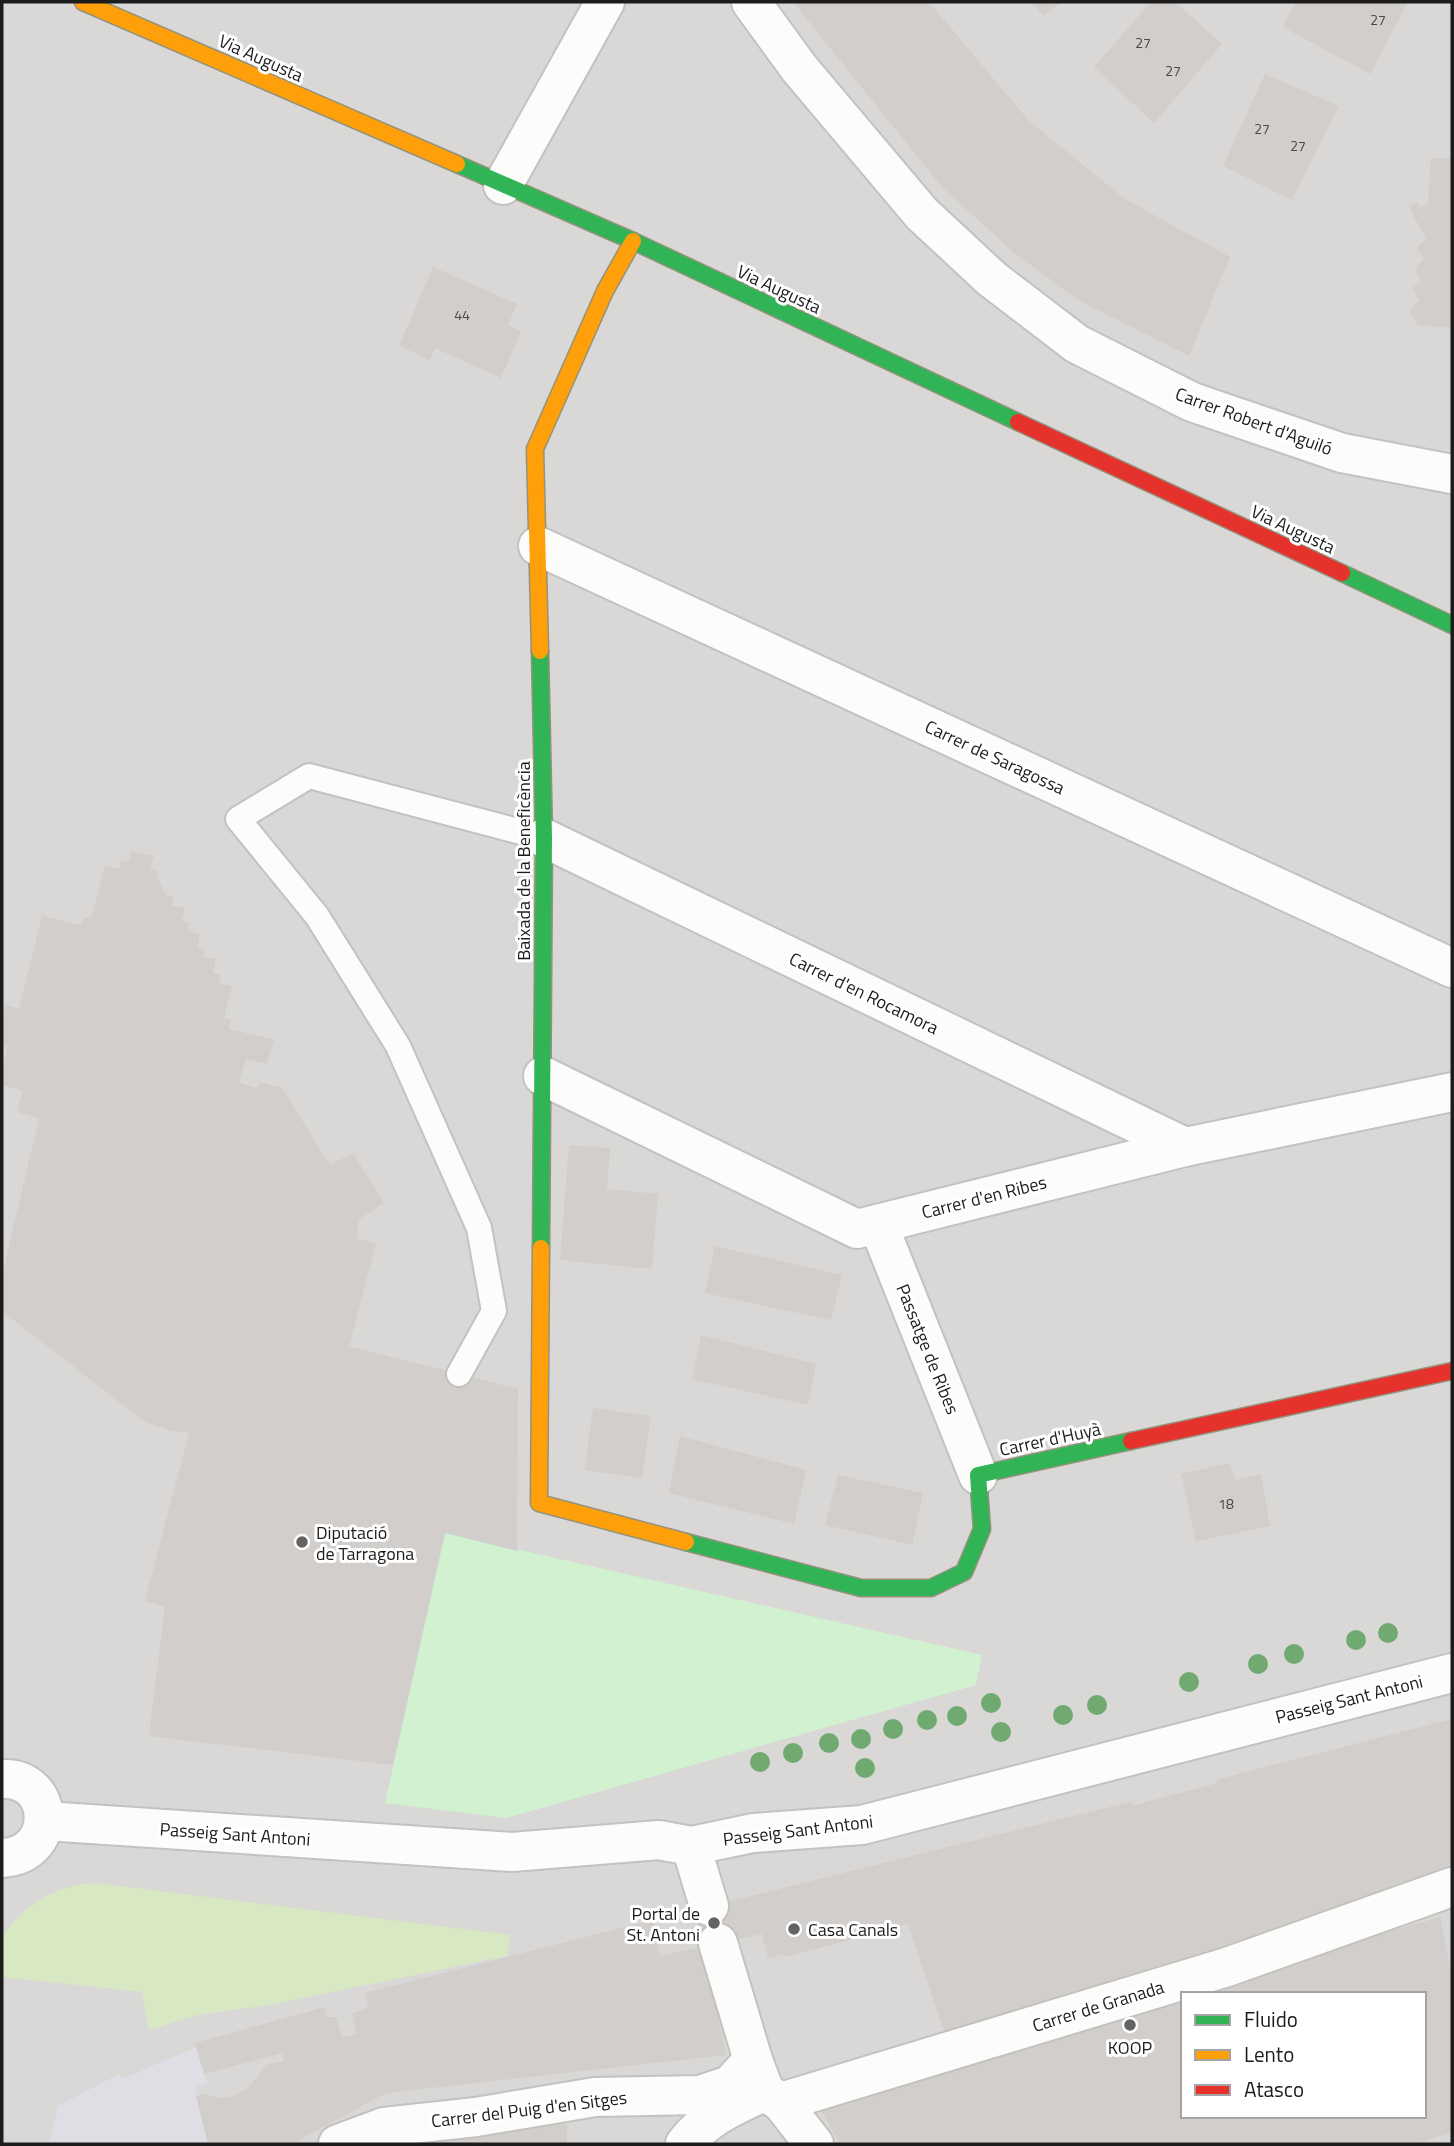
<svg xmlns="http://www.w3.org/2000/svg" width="1454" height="2146" font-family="'Titillium Web',sans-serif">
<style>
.residential{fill:#d9d8d6;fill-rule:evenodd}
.religious{fill:#d8d8d6}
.grass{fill:#d8e8c3}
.park{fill:#d1f1d1}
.plaza{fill:#dfdee4}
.building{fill:#d1cecc;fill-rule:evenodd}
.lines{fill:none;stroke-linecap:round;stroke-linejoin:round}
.lane-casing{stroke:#c3c2c1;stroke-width:28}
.street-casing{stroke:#c3c2c1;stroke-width:42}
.fast-casing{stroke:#93937d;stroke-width:19}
.slow-casing{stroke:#93937d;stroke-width:19}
.jam-casing{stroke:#93937d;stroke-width:19}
.lane{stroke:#fcfcfb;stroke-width:24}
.street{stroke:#fcfcfb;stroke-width:38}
.fast{stroke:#30b455;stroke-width:16}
.slow{stroke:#ff9f0a;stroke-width:16}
.jam{stroke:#e5322d;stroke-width:16}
.tree{fill:#70aa70}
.poi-dot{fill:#646362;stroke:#fff;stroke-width:2.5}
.labels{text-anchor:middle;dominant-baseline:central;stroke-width:6;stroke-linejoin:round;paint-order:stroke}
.number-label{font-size:14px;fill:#494848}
.street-label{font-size:18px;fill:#1c1c1c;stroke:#fff}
.poi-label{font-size:18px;fill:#1c1c1c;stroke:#fff;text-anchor:start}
</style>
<rect width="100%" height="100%" fill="#eae8e5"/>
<path class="residential" d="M2,2H1452V2144H2ZM1183,1994H1424V2116H1183Z"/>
<polygon class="religious" points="1452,1621 1452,1651 866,1804 848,1777 1049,1723"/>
<path class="grass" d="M95,1883L510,1935L507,1956L269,2005L197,2015L149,2030L142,1992L2,1977C2,1965 0,1950 2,1939C3,1933 10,1926 14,1921C37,1897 63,1885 95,1883Z"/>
<polygon class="park" points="445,1533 982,1655 976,1685 506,1818 385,1803"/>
<polygon class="plaza" points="196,2047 207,2083 195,2087 208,2144 49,2144 58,2106 119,2074 122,2079"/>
<g class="building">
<polygon points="793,2 929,2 1029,121 1125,199 1230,257 1189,356 1078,300 1012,251 942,187"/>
<polygon points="1032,2 1061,2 1043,16"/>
<polygon points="1151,2 1175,2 1222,44 1154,123 1094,67"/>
<polygon points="1295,2 1408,2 1370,74 1283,27"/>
<polygon points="1265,74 1339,106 1292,200 1223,166"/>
<polygon points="1431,158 1452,158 1452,328 1418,325 1409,311 1419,300 1413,288 1421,281 1415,268 1424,259 1417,248 1426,239 1409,207 1417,202 1420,208 1428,204"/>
<polygon points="433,267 517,304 508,325 521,331 501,378 435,348 430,360 399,346"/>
<polygon points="131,851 154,856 150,869 158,871 157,878 166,895 174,897 172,906 185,908 182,921 189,923 188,931 200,934 197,947 205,950 203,957 216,959 213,973 220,975 219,983 232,986 224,1018 231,1020 229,1029 274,1040 267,1064 246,1059 239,1083 257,1088 260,1082 282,1088 330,1165 353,1153 384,1203 359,1219 357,1239 376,1243 349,1346 518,1389 517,1551 445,1533 393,1765 149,1736 165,1607 145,1601 189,1433 172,1431 145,1422 2,1311 2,1276 39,1118 17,1112 23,1091 2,1085 2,1072 8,1046 2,1044 2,1020 6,1005 19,1009 42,916 81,925 84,918 91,919 105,866 119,869 121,860 129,862"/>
<polygon points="569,1145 610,1148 607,1189 658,1194 652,1269 560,1260"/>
<polygon points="715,1246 842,1275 831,1320 705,1293"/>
<polygon points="701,1335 816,1364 808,1405 692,1379"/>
<polygon points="593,1408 651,1416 642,1478 585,1470"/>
<polygon points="680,1436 806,1470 794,1524 669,1493"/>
<polygon points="1230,1463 1235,1480 1261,1474 1270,1526 1196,1541 1181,1474"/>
<polygon points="838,1475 923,1493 912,1545 825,1525"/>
<polygon points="1452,1719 1452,1875 948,2043 908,1924 786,1957 784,1954 768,1958 762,1934 704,1946 695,1910 1130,1802 1135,1805 1214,1784 1219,1779"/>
<path d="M1440,1917L1452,1977V2133L1412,2144H840L815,2100ZM1183,1994H1424V2116H1183Z"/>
<polygon points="653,1920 660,1956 704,1946 726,2055 386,2093 292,2144 208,2144 196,2096 206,2094 220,2098 233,2096 246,2090 267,2065 284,2061 282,2053 204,2074 195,2043 325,2007 326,2017 336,2017 342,2037 357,2034 352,2013 368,2008 365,1993"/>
<polygon points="567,2124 567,2144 378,2144 398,2133"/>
</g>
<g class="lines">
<defs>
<polyline id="lane" points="459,1374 494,1311 479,1228 398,1046 317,916 238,819 309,776 544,838"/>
<g id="street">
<polyline points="751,2 799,68 922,214 992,279 1077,344 1192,402 1342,453 1452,474"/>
<polyline points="503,185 605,2"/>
<polyline points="538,546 1452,968"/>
<polyline points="544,838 1185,1147"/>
<polyline points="543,1076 857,1229 1185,1147 1452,1092"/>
<polyline points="878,1224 978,1475"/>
<path d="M2,1779C55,1776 60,1855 2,1858"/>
<polyline points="45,1821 512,1852 659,1840 691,1846 753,1833 862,1825 1452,1673"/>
<polyline points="691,1846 709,1906"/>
<polyline points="718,1943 753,2060 765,2092 781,2102 814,2144"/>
<polyline points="781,2102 1227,1967 1452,1887"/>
<polyline points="338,2144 384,2127 476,2117 595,2097 700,2095 730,2085 753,2060"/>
<path d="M685,2144C703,2120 731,2107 757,2095"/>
</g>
<g id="fast">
<polyline points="457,164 633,241 1018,422"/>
<polyline points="1342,573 1452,625"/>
<polyline points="540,651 544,838 541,1248"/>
<polyline points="686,1542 861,1588 931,1588 964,1572 982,1529 978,1475 1131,1441"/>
</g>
<g id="slow">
<polyline points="83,2 457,164"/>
<polyline points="540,651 535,449 605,291 633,241"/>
<polyline points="541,1248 539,1503 686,1542"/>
</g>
<g id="jam">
<polyline points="1018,422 1342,573"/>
<polyline points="1131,1441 1452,1371"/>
</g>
</defs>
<use href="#lane" class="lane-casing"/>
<use href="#street" class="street-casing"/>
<use href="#fast" class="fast-casing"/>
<use href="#slow" class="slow-casing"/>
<use href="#jam" class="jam-casing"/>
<use href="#lane" class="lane"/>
<use href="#street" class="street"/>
<use href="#fast" class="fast"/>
<use href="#slow" class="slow"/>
<use href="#jam" class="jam"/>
</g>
<g class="tree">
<circle cx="1388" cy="1633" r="10"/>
<circle cx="1356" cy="1640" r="10"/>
<circle cx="1294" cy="1654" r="10"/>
<circle cx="1258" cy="1664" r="10"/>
<circle cx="1189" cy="1682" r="10"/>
<circle cx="991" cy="1703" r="10"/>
<circle cx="1097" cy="1705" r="10"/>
<circle cx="1063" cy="1715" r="10"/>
<circle cx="957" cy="1716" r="10"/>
<circle cx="927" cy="1720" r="10"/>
<circle cx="893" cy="1729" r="10"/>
<circle cx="1001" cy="1732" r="10"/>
<circle cx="861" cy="1739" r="10"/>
<circle cx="829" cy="1743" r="10"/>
<circle cx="793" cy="1753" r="10"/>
<circle cx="760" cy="1762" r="10"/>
<circle cx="865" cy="1768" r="10"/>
</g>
<g class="poi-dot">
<circle cx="302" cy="1542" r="7"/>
<circle cx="714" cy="1923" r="7"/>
<circle cx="794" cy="1929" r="7"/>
<circle cx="1130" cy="2025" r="7"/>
</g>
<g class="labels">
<g class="number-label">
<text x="1378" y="19">27</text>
<text x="1143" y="42">27</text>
<text x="1173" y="70">27</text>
<text x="1262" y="128">27</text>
<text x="1298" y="145">27</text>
<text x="462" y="314">44</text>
<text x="1226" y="1503">18</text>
</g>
<g class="street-label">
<text transform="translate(261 58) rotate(24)">Via Augusta</text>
<text transform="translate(779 289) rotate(25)">Via Augusta</text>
<text transform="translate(1254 421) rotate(20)">Carrer Robert d'Aguiló</text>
<text transform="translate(1293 529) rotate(25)">Via Augusta</text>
<text transform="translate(995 757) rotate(25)">Carrer de Saragossa</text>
<text transform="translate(523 861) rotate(-90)">Baixada de la Beneficència</text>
<text transform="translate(864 993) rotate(26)">Carrer d'en Rocamora</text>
<text transform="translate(984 1197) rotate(-14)">Carrer d'en Ribes</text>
<text transform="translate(928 1349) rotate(68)">Passatge de Ribes</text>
<text transform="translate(1050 1439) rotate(-12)">Carrer d'Huyà</text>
<text transform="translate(1349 1699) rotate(-14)">Passeig Sant Antoni</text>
<text transform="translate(798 1830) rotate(-7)">Passeig Sant Antoni</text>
<text transform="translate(235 1834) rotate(4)">Passeig Sant Antoni</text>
<text transform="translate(1098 2006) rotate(-17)">Carrer de Granada</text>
<text transform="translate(529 2109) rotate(-7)">Carrer del Puig d'en Sitges</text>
</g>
<g class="poi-label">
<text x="316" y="1532">Diputació<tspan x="316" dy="21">de Tarragona</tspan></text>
<text x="700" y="1913" text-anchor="end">Portal de<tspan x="700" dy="21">St. Antoni</tspan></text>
<text x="808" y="1929">Casa Canals</text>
<text x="1130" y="2047" text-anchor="middle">KOOP</text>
</g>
</g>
<rect width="1454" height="2146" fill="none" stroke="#1c1c1c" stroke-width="7"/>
<rect x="1181" y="1992" width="245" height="126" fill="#ffffff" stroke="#a4a4a4" stroke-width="2"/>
<rect x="1195" y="2015" width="35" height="10" fill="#30b455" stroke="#a4a4a4" stroke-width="2"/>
<text x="1244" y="2027" font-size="21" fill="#1c1c1c">Fluido</text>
<rect x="1195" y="2050" width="35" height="10" fill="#ff9f0a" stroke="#a4a4a4" stroke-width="2"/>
<text x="1244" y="2062" font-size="21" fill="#1c1c1c">Lento</text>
<rect x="1195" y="2085" width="35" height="10" fill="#e5322d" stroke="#a4a4a4" stroke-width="2"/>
<text x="1244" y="2097" font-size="21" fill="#1c1c1c">Atasco</text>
</svg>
